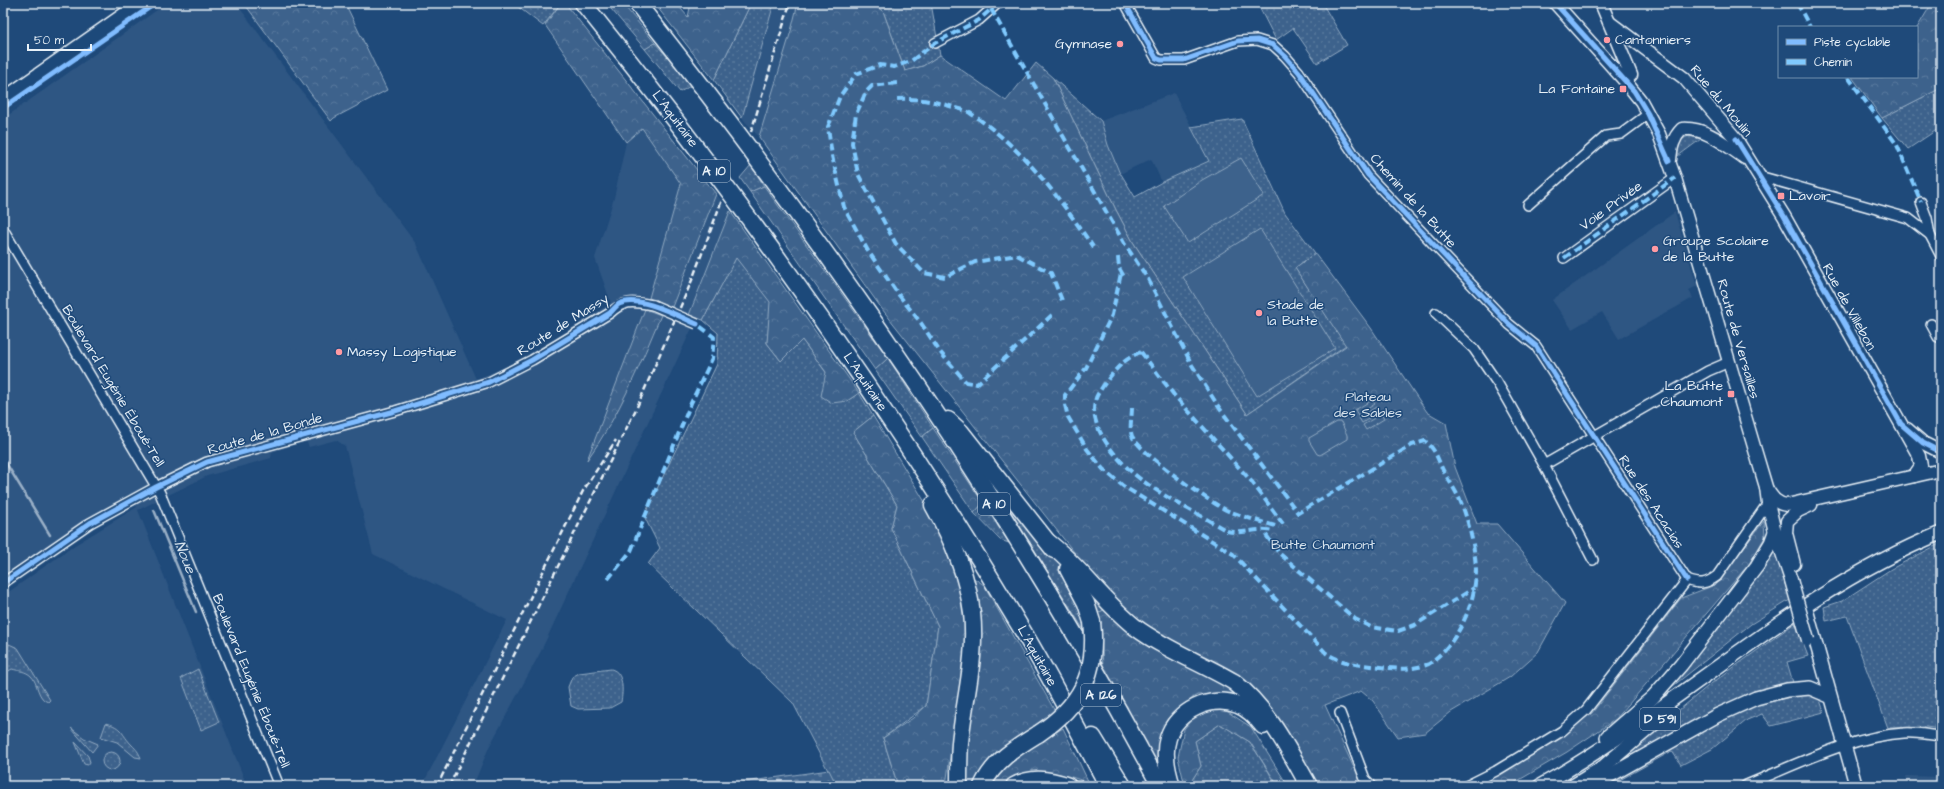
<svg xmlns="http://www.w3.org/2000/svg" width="1944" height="789" font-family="'Architects Daughter',sans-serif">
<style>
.built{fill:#2e5683}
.grass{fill:url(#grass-dots);stroke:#92aac2}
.forest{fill:url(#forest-crowns);stroke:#92aac2}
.cemetery{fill:url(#cemetery-stones);stroke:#92aac2}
.pitch{fill:#3c628c;stroke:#92aac2}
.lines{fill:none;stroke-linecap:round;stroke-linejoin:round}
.stream{stroke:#9ab0c7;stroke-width:2.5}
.street-casing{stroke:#e8f1f8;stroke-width:12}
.secondary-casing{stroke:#e8f1f8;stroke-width:15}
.primary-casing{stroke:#e8f1f8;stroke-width:16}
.highway-casing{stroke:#e8f1f8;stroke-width:19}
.street{stroke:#1f4a7a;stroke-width:9}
.secondary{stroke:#1f4a7a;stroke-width:12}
.primary{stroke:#1f4a7a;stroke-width:13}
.highway{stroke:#1f4a7a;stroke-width:16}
.rail{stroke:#e8f1f8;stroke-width:2.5;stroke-dasharray:6 3;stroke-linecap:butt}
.street-bridge-casing{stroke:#e8f1f8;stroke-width:12;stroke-linecap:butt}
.secondary-bridge-casing{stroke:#e8f1f8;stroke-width:15;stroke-linecap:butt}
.highway-bridge-casing{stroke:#e8f1f8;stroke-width:19;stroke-linecap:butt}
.street-bridge{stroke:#1f4a7a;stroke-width:9}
.secondary-bridge{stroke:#1f4a7a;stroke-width:12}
.highway-bridge{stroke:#1f4a7a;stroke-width:16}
.quiet{stroke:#80caff;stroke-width:4;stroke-dasharray:8 4;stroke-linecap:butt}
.cycleway-casing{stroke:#1f4a7a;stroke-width:8}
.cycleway{stroke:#80bcff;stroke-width:5}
.poi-dot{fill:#ff9aa2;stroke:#1f4a7a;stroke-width:1.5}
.labels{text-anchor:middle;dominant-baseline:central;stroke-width:3;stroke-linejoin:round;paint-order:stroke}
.shield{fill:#1f4a7a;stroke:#acbfd2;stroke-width:1}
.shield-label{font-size:13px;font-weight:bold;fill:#e8f1f8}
.poi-label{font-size:14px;fill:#e8f1f8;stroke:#1f4a7a;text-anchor:start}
.street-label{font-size:14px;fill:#e8f1f8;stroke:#1f4a7a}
.park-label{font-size:14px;fill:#d7e3ed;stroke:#1f4a7a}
.water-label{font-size:15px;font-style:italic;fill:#d4e1ec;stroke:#1f4a7a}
</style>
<defs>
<pattern id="grass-dots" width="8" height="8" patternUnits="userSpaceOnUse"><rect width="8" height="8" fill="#3c628c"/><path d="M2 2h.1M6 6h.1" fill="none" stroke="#58799d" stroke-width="1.8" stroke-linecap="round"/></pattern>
<pattern id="forest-crowns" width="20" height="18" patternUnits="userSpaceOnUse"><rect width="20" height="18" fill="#3c628c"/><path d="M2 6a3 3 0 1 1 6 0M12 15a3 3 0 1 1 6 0" fill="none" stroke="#58799d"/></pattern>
<pattern id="cemetery-stones" width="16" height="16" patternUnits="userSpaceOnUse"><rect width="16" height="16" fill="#3c628c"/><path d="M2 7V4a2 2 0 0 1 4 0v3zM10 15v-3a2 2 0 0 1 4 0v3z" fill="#58799d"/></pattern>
</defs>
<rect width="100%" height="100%" fill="#1f4a7a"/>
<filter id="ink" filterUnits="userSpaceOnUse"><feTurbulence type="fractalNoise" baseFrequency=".025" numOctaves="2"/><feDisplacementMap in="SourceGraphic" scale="8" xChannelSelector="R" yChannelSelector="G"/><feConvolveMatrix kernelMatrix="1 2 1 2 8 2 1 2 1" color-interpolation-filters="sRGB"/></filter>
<g filter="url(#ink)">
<g class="built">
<polygon points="167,3 236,3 416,244 476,379 519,362 611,303 595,258 614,198 626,142 642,128 682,180 651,293 588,458 603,438 642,361 661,315 692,328 540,653 489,747 473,786 422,786 507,620 373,554 345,446 336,440 309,447 306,441 272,452 271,458 207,476 138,510 247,786 3,786 3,596 75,545 137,507 129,494 3,578 3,119"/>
<polygon points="774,3 798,3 791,31 759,137 742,118"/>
<polygon points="1174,93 1209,161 1162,182 1151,159 1120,174 1108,145 1101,121"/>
<polygon points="716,194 730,211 689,315 672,307"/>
<polygon points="1675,212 1697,286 1689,290 1693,298 1619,339 1602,312 1572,329 1552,300"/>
<polygon points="1906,776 1941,777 1941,786 1909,786"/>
</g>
<g class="grass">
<polygon points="513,3 561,3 543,26"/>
<polygon points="751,3 774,3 742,118 714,80"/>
<polygon points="869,3 931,3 940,55 923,66 905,71 883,11"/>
<polygon points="1257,3 1322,3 1347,45 1317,63 1293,28 1276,40"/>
<polygon points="655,43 692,85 680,92 645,49"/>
<polygon points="1053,78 1101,121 1108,145 1120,174 1121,174 1135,197 1162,182 1209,161 1191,127 1242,119 1285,213 1315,253 1295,268 1346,345 1247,414 1133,242 1116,210"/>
<polygon points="1941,88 1941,127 1908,149 1882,118"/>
<path d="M1689,136L1701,139L1678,156C1678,146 1679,139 1689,136Z"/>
<polygon points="751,165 764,186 750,192 740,178"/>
<polygon points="736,257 771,302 767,343 781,361 802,340 847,401 859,393 873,416 853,432 897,505 891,528 938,626 926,706 883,738 898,786 836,786 793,703 648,564 660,548 644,516 717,364 718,333 703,320"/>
<polygon points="888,358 933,428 922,437 875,370"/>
<path d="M992,481C1021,516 1062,556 1079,599C1084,610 1085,624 1087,635Z"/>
<polygon points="983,503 1009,543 1000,540 974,513"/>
<polygon points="1941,543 1941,729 1926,727 1888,728 1847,616 1826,621 1824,607 1842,601 1891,569"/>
<polygon points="1774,548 1790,600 1751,624 1658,698"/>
<polygon points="1085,585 1105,609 1097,614"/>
<polygon points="1795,623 1808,656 1787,662 1794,686 1746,698 1700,718 1623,760 1626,754 1708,686"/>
<path d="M9,644L18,648L50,700L48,702C37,699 38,682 31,676C26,671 19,671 12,669L5,673L3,672V658Z"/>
<polygon points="198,669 219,722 201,730 181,678"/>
<path d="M611,669C624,672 623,691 621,702L610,708L578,709L571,706L568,687L572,677L579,673Z"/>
<polygon points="1811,694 1820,700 1824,712 1771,726 1762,714 1747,720 1712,749 1681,765 1672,751 1609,786 1603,786 1717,719 1773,697"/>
<path d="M106,723C123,727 121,734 132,745C137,750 138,751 141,758L135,757L117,742L101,737Z"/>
<polygon points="1220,724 1250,742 1275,782 1272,786 1200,786 1199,785 1188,786 1201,766 1195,741"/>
<polygon points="71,728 84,738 98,744 92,752"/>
<polygon points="75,742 88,756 90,762 88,765 84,764"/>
<circle cx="111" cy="761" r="9"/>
</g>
<g class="forest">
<polygon points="244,3 345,3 387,90 334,118 331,121"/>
<polygon points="561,3 565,3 716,194 672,307 649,298 681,184 642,128 626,142 545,25"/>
<polygon points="606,3 622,3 655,43 645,49"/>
<polygon points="654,3 676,3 688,17 691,3 751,3 714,80"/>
<polygon points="798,3 869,3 883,11 905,71 923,66 940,55 1006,101 1036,63 1053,78 1116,210 1133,242 1247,414 1346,346 1295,268 1315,253 1371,328 1427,412 1446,423 1455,467 1477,524 1497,524 1565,603 1538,652 1510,677 1451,712 1425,733 1398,737 1373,701 1361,691 1325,705 1353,766 1368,786 1315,786 1267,708 1251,686 1160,635 1126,611 1085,566 882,309 759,137 791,31"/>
<polygon points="1932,3 1941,3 1941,88 1882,118 1852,77 1917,77 1917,28"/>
<polygon points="764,186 888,358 875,370 750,192"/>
<polygon points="730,211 859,393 847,401 832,403 821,396 826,372 802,340 781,361 767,343 770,302 736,258 703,320 689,315"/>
<path d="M645,309L661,315C640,365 619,416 587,460Z"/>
<polygon points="873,416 934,517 964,601 966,637 946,786 898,786 883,738 913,718 926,706 938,626 891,528 897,505 853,432"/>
<polygon points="933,428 983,503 974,513 922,437"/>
<polygon points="1764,521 1765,537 1749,564 1616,719 1567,752 1509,786 1477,786 1532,755 1592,713 1681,598 1715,585"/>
<polygon points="972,577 984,585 1056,713 977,786 964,786"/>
<polygon points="1105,609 1217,678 1259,712 1220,695 1197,695 1182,706 1168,722 1162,739 1158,765 1103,667 1101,632 1097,614"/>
<polygon points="1204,704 1228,712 1251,727 1288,786 1272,786 1275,781 1250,742 1220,724 1195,741 1201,766 1188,786 1185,786 1178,757 1184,729"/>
<path d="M1063,728L1089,783C1062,773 1026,762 1003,786H992L1002,769L1025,751Z"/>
</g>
<polygon class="cemetery" points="829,770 837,786 716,786"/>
<g class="pitch">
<polygon points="1241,158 1264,195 1188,243 1164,206 1202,180"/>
<polygon points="1260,229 1335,348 1257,396 1183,277"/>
<polygon points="1372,400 1375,404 1358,415 1355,410"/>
<polygon points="1376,407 1379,412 1362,423 1359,418"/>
<polygon points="1381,414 1384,419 1366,430 1363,425"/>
<polygon points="1337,422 1341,422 1347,435 1347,439 1320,455 1317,454 1309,441 1309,438"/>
</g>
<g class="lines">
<g class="stream">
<polyline points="3,458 50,535"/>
<polyline points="154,510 196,612"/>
</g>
<defs>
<g id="street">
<polyline points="1125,3 1156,58 1161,60 1184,60 1238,41 1257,40 1273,45 1285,56 1299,72 1368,175 1509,324 1536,346 1687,580"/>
<polyline points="935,43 979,20 998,3"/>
<polyline points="1759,176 1908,218 1930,235 1941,256"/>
<polyline points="1921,202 1927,218 1930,235"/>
<polyline points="1528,205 1606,136 1621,134 1648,114"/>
<polyline points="3,229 160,493 279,786"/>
<polyline points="1564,258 1675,178"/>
<polyline points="1436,313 1474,349 1498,384 1544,465 1708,371 1729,362"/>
<polyline points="1931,324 1938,337 1941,337"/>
<polyline points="1544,465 1593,560"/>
<path d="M1687,580C1700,585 1706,584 1717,576L1768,503"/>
<path d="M3,583L90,523L156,487L207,462L395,411L489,382L532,360L610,313C625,299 634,302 653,305"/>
<polyline points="1340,713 1365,779 1372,786"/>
<polyline points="1466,786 1496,771 1562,731 1586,710 1687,580"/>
<path d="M1744,786C1793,766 1851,736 1904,733C1916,732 1929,735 1941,736"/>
</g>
<g id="secondary">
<polyline points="1555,3 1625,81 1641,101 1659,134 1675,178 1755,450 1766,487 1768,503 1775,532 1791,580"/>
<polyline points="1601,3 1631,75 1625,81"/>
<polyline points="1609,22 1684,78 1736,139 1784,216 1919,456 1921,466 1914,476"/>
<polyline points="3,99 140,3"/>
<path d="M1670,160C1671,148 1673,138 1682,129C1706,127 1727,146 1745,158"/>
<polyline points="1907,429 1923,443 1941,452"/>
<path d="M1766,488C1772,497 1776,504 1787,505L1941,470"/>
<polyline points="1794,564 1786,533 1787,521 1798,511 1811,505"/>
<polyline points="1807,611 1856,786"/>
</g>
<g id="primary">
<polyline points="1607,737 1653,697 1681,665 1757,566 1771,543 1775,532"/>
<path d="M1540,786C1678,709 1793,593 1941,533"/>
<polyline points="1573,786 1602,768 1669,711"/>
<polyline points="1591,786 1718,715 1756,698 1787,690 1810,688 1829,696"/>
</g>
<g id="highway">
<path d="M583,3C743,201 891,409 1021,628C1052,679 1079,733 1108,786"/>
<path d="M637,3C832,249 1012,509 1160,786"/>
<polyline points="948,420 961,432 1054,550"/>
<path d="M933,505C952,538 967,575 972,613C977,657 964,700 960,743C959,757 959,772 959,786"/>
<path d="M1048,542C1080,566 1103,602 1135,627C1166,650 1202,663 1234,682C1268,709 1288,749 1309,786"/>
<polyline points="1068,569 1086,603 1092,622"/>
<polyline points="1093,737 1123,786"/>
<path d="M982,786C994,761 1015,748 1038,734"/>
<path d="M1014,786C1030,777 1050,779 1068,786"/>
<path d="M1172,786C1167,771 1163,754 1168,738C1176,711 1211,694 1238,705C1249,709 1256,717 1263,726"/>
</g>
</defs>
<use href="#street" class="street-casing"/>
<use href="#secondary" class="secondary-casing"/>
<use href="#primary" class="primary-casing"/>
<use href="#highway" class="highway-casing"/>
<use href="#street" class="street"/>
<use href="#secondary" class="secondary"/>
<use href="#primary" class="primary"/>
<use href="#highway" class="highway"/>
<g class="rail">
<polyline points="751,132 790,3"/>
<polyline points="437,786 583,491 616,440"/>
<polyline points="449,786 637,407 692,280 722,200"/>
</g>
<defs>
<polyline id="street-bridge" points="653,305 697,324"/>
<polyline id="secondary-bridge" points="1791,580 1808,640"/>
<path id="highway-bridge" d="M1038,734C1080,706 1098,674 1092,622"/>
</defs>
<use href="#street-bridge" class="street-bridge-casing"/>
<use href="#secondary-bridge" class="secondary-bridge-casing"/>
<use href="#highway-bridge" class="highway-bridge-casing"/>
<use href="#street-bridge" class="street-bridge"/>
<use href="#secondary-bridge" class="secondary-bridge"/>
<use href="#highway-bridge" class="highway-bridge"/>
<g class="quiet">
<polyline points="998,3 979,20 935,43 911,61 894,67 880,65 856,74 840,96 828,127 832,156 844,207 868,251 898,294 921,323 940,352 966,382 977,384 1052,315"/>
<polyline points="1797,3 1810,27"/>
<path d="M991,9L1124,243L1148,279L1192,365L1220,409L1298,513L1412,445L1425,441C1437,450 1438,462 1445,474C1450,482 1455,490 1459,498C1468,517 1476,551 1476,572C1475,603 1460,638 1436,658C1433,661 1430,664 1426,665C1411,670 1396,669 1381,667C1362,665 1342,664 1326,653L1233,554L1123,486L1103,469L1087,449L1068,417L1065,405V395L1086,368L1112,315L1121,273"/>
<polyline points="1848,77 1897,145 1921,202"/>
<polyline points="897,83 872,86 866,92 856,114 852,143 858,174 896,244 924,273 945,277 975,262 1017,255 1051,273 1063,303"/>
<path d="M897,99C917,98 934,101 953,107C959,109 966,110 970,113C1022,147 1059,197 1093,247"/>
<polyline points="1118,257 1119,268 1124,277"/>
<polyline points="1564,258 1675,178"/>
<path d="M1141,352C1123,359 1114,371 1103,386C1100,391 1096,395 1095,402C1088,429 1122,466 1143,481C1169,500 1199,514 1227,531C1243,535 1257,527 1273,531"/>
<polyline points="1141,352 1174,395 1252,482 1283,524"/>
<path d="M1132,408C1132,417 1129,428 1132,436C1140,453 1208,501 1226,510C1243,517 1262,522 1279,527"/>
<polyline points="1266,535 1279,553 1355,619 1371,627 1398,631 1415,625 1474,588"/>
<polyline points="608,579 631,551 691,403 712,359 714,337 697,324"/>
</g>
<defs>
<g id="cycleway">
<polyline points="1125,3 1156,58 1161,60 1184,60 1238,41 1257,40 1273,45 1285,56 1299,72 1368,175 1509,324 1536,346 1687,580"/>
<polyline points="1555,3 1634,91 1648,114 1669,161"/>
<polyline points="3,108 156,3"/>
<polyline points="1736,139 1784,216 1901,424 1923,443 1941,452"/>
<path d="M3,583L90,523L156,487L207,462L395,411L489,382L532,360L610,313C613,310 616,306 619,304C639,294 678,316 697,324"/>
</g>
</defs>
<use href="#cycleway" class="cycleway-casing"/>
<use href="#cycleway" class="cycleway"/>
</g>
</g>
<g class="poi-dot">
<circle cx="1607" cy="40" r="4"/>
<circle cx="1120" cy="44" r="4"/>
<rect x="1619" y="85" width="8" height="8" rx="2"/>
<rect x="1777" y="192" width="8" height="8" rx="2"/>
<circle cx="1655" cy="249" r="4"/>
<circle cx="1259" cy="313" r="4"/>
<circle cx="339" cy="352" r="4"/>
<rect x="1727" y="390" width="8" height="8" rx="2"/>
</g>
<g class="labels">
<g class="shield">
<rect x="698" y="160" width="32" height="22" rx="3"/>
<rect x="978" y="493" width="32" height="22" rx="3"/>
<rect x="1081" y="684" width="40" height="22" rx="3"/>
<rect x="1640" y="708" width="40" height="22" rx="3"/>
</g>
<g class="shield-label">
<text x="714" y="171">A 10</text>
<text x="994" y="504">A 10</text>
<text x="1101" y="695">A 126</text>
<text x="1660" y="719">D 591</text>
</g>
<g class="poi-label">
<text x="1615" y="40">Cantonniers</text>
<text x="1112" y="44" text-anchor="end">Gymnase</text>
<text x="1615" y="89" text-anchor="end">La Fontaine</text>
<text x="1789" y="196">Lavoir</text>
<text x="1663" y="241">Groupe Scolaire<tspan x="1663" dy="16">de la Butte</tspan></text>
<text x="1267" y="305">Stade de<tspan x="1267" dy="16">la Butte</tspan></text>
<text x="347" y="352">Massy Logistique</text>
<text x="1723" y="386" text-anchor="end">La Butte<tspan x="1723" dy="16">Chaumont</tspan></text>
</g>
<g class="street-label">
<text transform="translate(1721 101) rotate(50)">Rue du Moulin</text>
<text transform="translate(675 119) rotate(53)">L'Aquitaine</text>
<text transform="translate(1413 201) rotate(48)">Chemin de la Butte</text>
<text transform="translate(1611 206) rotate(-36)">Voie Privée</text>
<text transform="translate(1849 307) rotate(61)">Rue de Villebon</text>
<text transform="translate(563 325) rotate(-32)">Route de Massy</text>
<text transform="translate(1738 339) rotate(74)">Route de Versailles</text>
<text transform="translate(865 382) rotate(56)">L'Aquitaine</text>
<text transform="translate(113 386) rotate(59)">Boulevard Eugénie Éboué-Tell</text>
<text transform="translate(265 434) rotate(-16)">Route de la Bonde</text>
<text transform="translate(1651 502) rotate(57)">Rue des Acacias</text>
<text transform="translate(1037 656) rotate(61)">L'Aquitaine</text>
<text transform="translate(251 681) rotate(68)">Boulevard Eugénie Éboué-Tell</text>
</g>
<g class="park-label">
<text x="1368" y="397">Plateau<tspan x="1368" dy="16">des Sables</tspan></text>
<text x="1323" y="545">Butte Chaumont</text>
</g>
<g class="water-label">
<text transform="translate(185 557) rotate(68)">Noue</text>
</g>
</g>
<rect width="1944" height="789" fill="none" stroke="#1f4a7a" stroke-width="16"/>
<rect x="8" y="8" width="1928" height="773" fill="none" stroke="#e8f1f8" stroke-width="1.5" filter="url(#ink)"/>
<rect x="1778" y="26" width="140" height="52" fill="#1f4a7a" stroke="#6f8dac"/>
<rect x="1786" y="39" width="20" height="6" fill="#80bcff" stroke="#6f8dac"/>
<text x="1814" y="46" font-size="12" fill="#e8f1f8">Piste cyclable</text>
<rect x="1786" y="59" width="20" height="6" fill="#80caff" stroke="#6f8dac"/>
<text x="1814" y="66" font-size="12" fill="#e8f1f8">Chemin</text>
<path d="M28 44v6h63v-6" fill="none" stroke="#e8f1f8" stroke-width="2"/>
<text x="34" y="44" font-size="12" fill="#e8f1f8" stroke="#1f4a7a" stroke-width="3" paint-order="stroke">50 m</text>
</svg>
